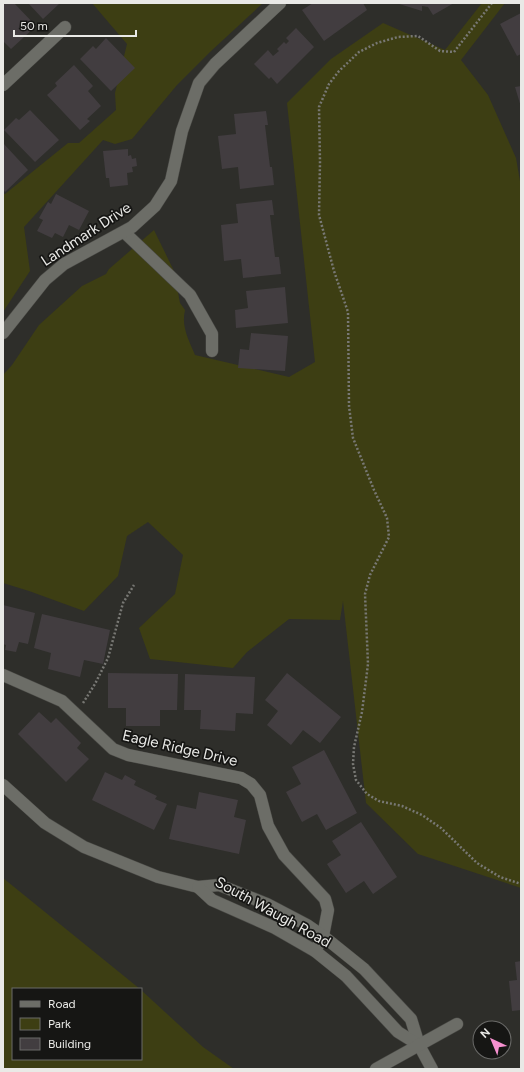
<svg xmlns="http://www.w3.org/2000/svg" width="524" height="1072" font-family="Figtree,sans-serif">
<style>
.green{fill:#3d3e13}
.building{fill:#423d40}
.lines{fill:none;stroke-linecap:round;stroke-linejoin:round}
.minor-casing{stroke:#494945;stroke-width:13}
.path{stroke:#787874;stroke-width:2.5;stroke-dasharray:2 2;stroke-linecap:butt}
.minor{stroke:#6c6d67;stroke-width:12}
.labels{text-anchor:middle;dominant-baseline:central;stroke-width:3.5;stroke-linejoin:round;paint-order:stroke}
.street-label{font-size:15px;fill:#e9e9e6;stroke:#161614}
</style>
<rect width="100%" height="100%" fill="#2e2e2a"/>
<g class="green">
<polygon points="92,3 263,3 210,52 177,85 132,139 115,144 103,140 24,227 30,271 3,312 3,194 5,194 68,143 79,143 116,110 115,93 127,44"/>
<path d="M482,3H505L461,60L488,95L516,158L521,187V888L418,854L366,803L343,601L340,620L289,619L247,652L233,668L150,659L139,628L175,594L183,555L148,522L127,536L118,576L84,611L29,591L3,583V375L12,365L39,325L82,286L106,274L109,269L154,230L174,271L180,303L185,310C181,327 189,340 195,355L289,377L315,362L287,103L331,59L383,23L445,50Z"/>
<polygon points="3,878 140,989 13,989 13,1059 141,1059 141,990 203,1047 234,1069 3,1069"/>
</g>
<g class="building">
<polygon points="3,3 14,3 36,26 11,49 3,41"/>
<polygon points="28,3 60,3 43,19"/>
<polygon points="313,3 363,3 367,10 324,41 302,10"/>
<polygon points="396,3 454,3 433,15 428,7 422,6 422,11"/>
<polygon points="521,13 521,54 517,56 500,24"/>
<polygon points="296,28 314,47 277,84 271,77 269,79 254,64 268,50 273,56 279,51 277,49 284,42 286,44 289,41 286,38"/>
<polygon points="106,38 135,68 111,91 80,59 93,46 96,49"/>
<polygon points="74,65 93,86 88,91 101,106 87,119 90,121 80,130 47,95 57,86 55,83"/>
<polygon points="521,86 521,107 515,87"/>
<polygon points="30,110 59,140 35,162 4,130 16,118 19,120"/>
<polygon points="266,111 268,125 265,125 270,167 272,167 274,185 240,189 238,167 222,169 218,136 236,134 234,114"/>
<polygon points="3,143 28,170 5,192 3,189"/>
<polygon points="128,149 128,156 131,155 132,159 136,158 137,166 132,167 133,172 127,173 128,185 110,187 109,178 106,178 103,151"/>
<polygon points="56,194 89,211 79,230 69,225 63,237 55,233 52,238 37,231 43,220 39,218 48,202 51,204"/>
<polygon points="272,200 274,215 270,215 275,257 279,257 281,274 243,278 241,259 224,261 221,225 238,223 236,204"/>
<polygon points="285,287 288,323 236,328 235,310 248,308 246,291"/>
<polygon points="251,333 288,336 285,371 238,368 240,349 249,350"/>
<polygon points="3,605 35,613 28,644 19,642 16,652 5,650 6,645 3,644"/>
<polygon points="42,614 110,630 103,664 84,660 80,677 48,669 51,653 34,648"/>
<polygon points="108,673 178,674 177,710 160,710 160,726 126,726 126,708 108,708"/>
<polygon points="287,673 341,717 320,743 303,730 291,745 267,725 278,711 265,700"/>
<polygon points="185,674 255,677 253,714 236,713 235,731 200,729 201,710 184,710"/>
<polygon points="39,712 51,723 56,718 81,743 77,748 89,759 66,782 18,734"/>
<polygon points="324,750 357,813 326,830 317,814 302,822 286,792 301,784 292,767"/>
<polygon points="105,772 122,780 125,775 136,781 134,785 157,796 155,799 167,804 154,830 92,800"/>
<polygon points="199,792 238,800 234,817 246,820 239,854 169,839 177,805 196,809"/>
<polygon points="361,822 397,877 373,894 364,881 346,893 327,864 341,855 332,841"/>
<polygon points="521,961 521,1010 512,1011 509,981 517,980 515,962"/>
</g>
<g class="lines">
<defs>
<g id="minor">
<polyline points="3,85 65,27"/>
<polyline points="124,232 190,295 212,334 212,351"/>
<polyline points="3,333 45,280 64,264 132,227 155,206 171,181 182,131 199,83 215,64 280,3"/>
<polyline points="3,675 62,701 113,749 128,755 241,778 251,784 260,795 268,826 284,855 325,899 328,910 323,936 315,951"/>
<polyline points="3,785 45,823 84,847 158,877 198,887 219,885 267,904 307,925 323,936 364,969 411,1019 419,1045 432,1069"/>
<polyline points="198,887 212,900 275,928 315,951 346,976 398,1032 419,1045"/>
<polyline points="376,1069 457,1024"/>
</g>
</defs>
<use href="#minor" class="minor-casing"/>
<g class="path">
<polyline points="492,3 454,52 440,51 418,36 398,37 377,43 359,52 339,71 329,84 319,107 320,162 319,215 334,271 348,312 349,406 353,438 374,490 387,518 389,537 370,575 365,594 368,664 362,712 354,747 353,764 356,780 367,794 379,801 402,806 422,815 441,828 477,863 500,877 521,884"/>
<polyline points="83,703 95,684 108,658 123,603 134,585"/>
</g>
<use href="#minor" class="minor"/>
</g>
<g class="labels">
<g class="street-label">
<text transform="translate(86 234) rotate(-33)">Landmark Drive</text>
<text transform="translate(180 748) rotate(13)">Eagle Ridge Drive</text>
<text transform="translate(273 912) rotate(29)">South Waugh Road</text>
</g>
</g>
<rect width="524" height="1072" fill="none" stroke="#e9e9e6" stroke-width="8"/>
<rect x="12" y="988" width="130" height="72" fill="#161614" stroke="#6a6a68"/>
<rect x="20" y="1001" width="20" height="6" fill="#6c6d67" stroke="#6a6a68"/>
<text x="48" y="1008" font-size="12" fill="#e9e9e6">Road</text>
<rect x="20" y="1018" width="20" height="12" fill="#3d3e13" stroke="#6a6a68"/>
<text x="48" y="1028" font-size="12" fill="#e9e9e6">Park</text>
<rect x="20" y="1038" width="20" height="12" fill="#423d40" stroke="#6a6a68"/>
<text x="48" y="1048" font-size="12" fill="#e9e9e6">Building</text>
<g transform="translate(492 1040) rotate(316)"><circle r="19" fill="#161614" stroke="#6a6a68"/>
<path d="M0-3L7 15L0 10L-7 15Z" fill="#f690d0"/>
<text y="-6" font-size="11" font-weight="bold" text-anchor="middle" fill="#e9e9e6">N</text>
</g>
<path d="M14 30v6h122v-6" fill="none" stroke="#e9e9e6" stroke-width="2"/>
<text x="20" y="30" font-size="12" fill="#e9e9e6" stroke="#161614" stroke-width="3" paint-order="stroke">50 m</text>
</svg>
